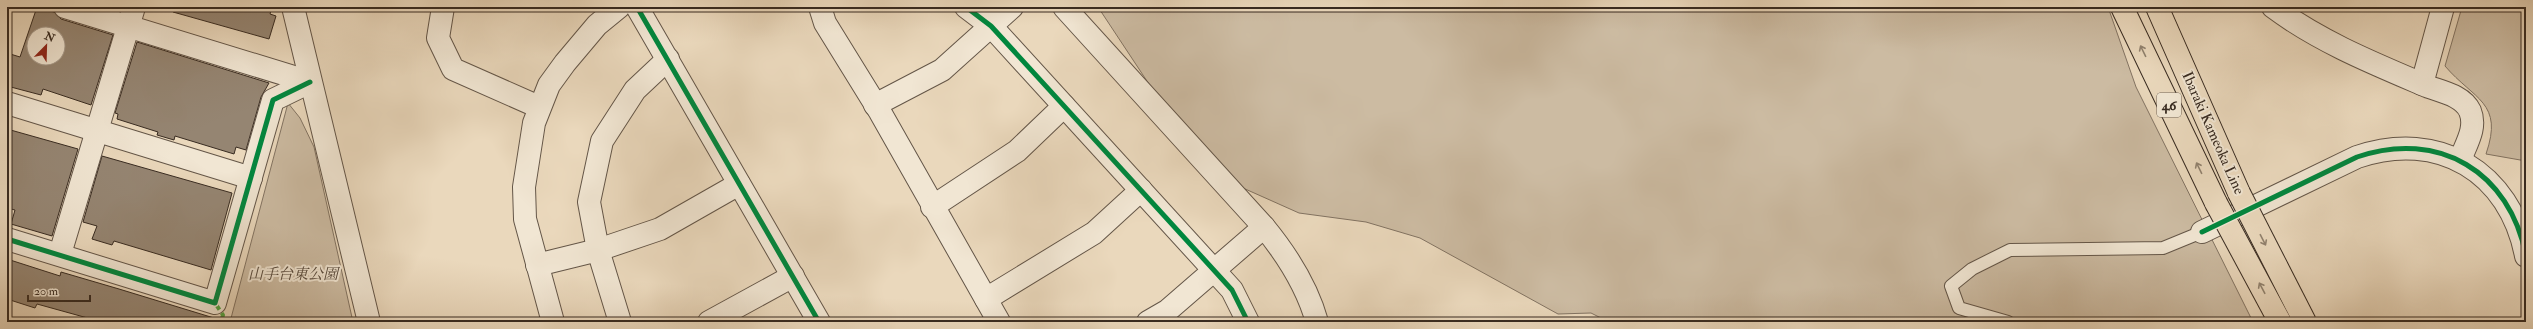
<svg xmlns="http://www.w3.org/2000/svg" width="2533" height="329" font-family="'IM FELL Double Pica','Noto Serif JP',serif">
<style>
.green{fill:#ccbba2;stroke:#827362}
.building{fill:#958572;stroke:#382b21;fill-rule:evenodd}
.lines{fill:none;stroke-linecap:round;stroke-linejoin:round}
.service-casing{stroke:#645648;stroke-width:14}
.minor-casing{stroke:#645648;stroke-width:24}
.tertiary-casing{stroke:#645648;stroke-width:24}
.primary-casing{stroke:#382b21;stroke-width:24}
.service{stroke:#f1e6d3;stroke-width:12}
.minor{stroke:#f1e6d3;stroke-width:22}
.tertiary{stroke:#f1e6d3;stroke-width:22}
.primary{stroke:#ead8bc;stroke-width:22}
.primary-bridge-casing{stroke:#382b21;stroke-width:24;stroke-linecap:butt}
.primary-bridge{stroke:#ead8bc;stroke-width:22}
.quiet{stroke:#53a441;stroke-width:4;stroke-dasharray:8 4;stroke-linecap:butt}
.cycleway-casing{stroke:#f1e6d3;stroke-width:8}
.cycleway{stroke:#00873e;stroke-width:5}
.oneway{stroke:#91826e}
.labels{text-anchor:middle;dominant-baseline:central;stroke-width:4;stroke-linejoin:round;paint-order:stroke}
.shield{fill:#f1e6d3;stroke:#706356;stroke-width:1}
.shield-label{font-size:14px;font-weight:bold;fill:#382b21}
.street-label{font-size:15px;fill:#382b21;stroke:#f1e6d3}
.park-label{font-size:15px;font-style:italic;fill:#56483b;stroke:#f1e6d3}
</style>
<rect width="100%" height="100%" fill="#ead8bc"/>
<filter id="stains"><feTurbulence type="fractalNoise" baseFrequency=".005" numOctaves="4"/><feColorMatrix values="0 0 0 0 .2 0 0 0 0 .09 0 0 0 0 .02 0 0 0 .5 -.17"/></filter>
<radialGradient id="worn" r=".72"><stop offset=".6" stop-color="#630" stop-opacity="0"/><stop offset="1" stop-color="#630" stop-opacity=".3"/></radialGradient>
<g class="green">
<polygon points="1098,7 2108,7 2136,87 2253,322 1609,322 1591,313 1558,314 1420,238 1366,222 1299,213 1225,180 1180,131"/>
<path d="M2462,7H2526V161L2486,154C2504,102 2474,100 2445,66Z"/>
<polygon points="288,103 300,118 314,147 353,322 230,322"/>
</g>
<g class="building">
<path d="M37,7L54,12L61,19L113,35L91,105L43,89L41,95L7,86V53L20,57ZM34,34H58V58H34Z"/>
<polygon points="173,7 272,7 270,14 276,16 269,39 173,12"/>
<polygon points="137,42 269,83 261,97 246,150 236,147 234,154 175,136 174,140 157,135 158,132 117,119 118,114 115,113"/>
<polygon points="7,129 78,149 52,236 11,224 15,210 7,208"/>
<polygon points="102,156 232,193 211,270 114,241 112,245 92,239 97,226 83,222"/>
<polygon points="7,259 60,276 61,272 119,289 214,318 213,322 102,322 37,304 35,308 7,299"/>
</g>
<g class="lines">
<defs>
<polyline id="service" points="2008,322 1959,308 1951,286 1972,269 2010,250 2163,248 2202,232"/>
<g id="minor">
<polyline points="65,7 310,82"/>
<polyline points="293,7 369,322"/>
<polyline points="443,7 438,38 453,69 539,107"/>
<polyline points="637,7 819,322"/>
<polyline points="820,7 825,23 880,112 999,322"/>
<polyline points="966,7 991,26 1232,290 1248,322"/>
<path d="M1064,7L1264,227C1287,255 1307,286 1317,322"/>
<path d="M2273,7C2320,42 2375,64 2429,87C2443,92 2463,96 2470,111C2477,128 2466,144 2460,160"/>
<polyline points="2422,84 2443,7"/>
<polyline points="7,103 251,178"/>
<polyline points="875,105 942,70 1012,7"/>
<polyline points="932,207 1017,151 1064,106"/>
<polyline points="7,239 215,303 273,100 310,82"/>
<polyline points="60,254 134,7"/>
<polyline points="537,265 598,250 660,229 739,184"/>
<polyline points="986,299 1094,233 1141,190"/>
<polyline points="553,322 525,219 524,187 534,123 549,85 565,63 597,25 619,7"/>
<polyline points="620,322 598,250 589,202 602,141 635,90 668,59"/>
<polyline points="709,322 793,276"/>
<polyline points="1148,322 1167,311 1264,227"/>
</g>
<path id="tertiary" d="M2202,232L2357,157C2439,129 2510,172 2526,256"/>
<g id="primary">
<polyline points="2122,7 2216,203"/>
<polyline points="2157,7 2239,193"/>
</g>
</defs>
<use href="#service" class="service-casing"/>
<use href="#minor" class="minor-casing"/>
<use href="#tertiary" class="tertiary-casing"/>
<use href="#primary" class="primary-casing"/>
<use href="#service" class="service"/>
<use href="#minor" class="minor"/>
<use href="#tertiary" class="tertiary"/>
<use href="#primary" class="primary"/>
<defs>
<g id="primary-bridge">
<polyline points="2239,193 2305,322"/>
<polyline points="2216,203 2280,322"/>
</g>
</defs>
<use href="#primary-bridge" class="primary-bridge-casing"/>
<use href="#primary-bridge" class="primary-bridge"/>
<polyline class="quiet" points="215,303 223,315 221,322"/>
<defs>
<g id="cycleway">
<polyline points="637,7 819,322"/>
<polyline points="966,7 991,26 1232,290 1248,322"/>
<path d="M2202,232L2357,157C2439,129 2510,172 2526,256"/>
<polyline points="7,239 215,303 273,100 310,82"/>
</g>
</defs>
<use href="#cycleway" class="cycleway-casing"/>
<use href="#cycleway" class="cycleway"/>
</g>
<defs><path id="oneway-shaft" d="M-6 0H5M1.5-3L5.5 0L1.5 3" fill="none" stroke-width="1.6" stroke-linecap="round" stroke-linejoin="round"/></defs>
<g class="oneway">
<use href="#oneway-shaft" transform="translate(2143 51) rotate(-116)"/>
<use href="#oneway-shaft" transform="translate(2199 168) rotate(-116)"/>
<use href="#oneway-shaft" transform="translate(2263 240) rotate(63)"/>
<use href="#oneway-shaft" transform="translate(2262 288) rotate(-118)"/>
</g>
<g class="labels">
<rect class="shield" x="2157" y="93" width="24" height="24" rx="3"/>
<g class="shield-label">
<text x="2169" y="105">46</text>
</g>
<g class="street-label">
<text transform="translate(2213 133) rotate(66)">Ibaraki Kameoka Line</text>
</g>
<g class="park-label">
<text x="293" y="274">山手台東公園</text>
</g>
</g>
<rect width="2533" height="329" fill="none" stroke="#ead8bc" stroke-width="24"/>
<rect x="8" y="8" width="2517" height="313" fill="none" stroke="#382b21" stroke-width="2"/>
<rect x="12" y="12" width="2509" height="305" fill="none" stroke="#382b21"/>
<g transform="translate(46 46) rotate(23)"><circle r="19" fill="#f1e6d3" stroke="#a79b8c"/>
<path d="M0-3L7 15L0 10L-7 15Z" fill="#8f2418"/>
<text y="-6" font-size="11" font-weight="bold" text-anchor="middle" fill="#382b21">N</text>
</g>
<path d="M28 295v6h62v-6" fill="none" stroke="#382b21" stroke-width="2"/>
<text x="34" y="295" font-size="12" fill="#382b21" stroke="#f1e6d3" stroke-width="3" paint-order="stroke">20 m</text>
<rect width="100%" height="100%" filter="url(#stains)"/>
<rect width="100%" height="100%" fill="url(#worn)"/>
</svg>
